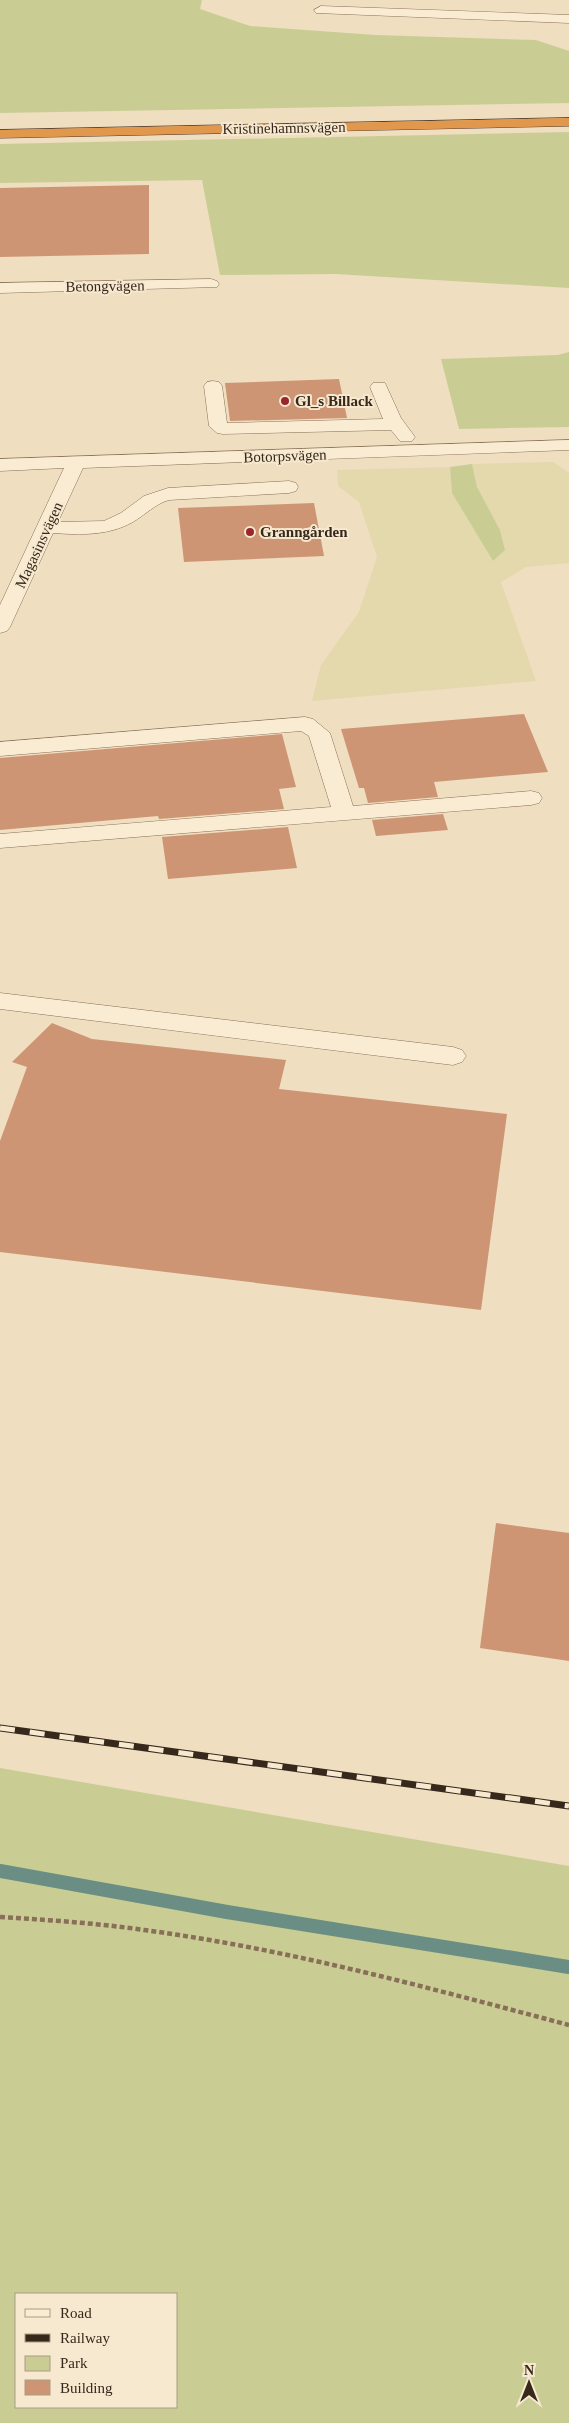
<svg xmlns="http://www.w3.org/2000/svg" width="569" height="2423" font-family="'Times New Roman',serif">
<style>
.farmland{fill:#e4d8ad}
.green{fill:#c9cd94;fill-rule:evenodd}
.lines{fill:none;stroke-linecap:round;stroke-linejoin:round}
.stream{stroke:#6a8e83;stroke-width:14}
.building{fill:#ce9574}
.minor-casing{stroke:#886f57;stroke-width:1}
.highway-casing{stroke:#553d2c;stroke-width:1}
.path{stroke:#886f57;stroke-width:4.5;stroke-dasharray:5 3;stroke-linecap:butt}
.minor{fill:#f9ecd3;fill-rule:evenodd}
.highway{fill:#e1984d;fill-rule:evenodd}
.rail-casing{stroke:#37281c;stroke-width:7}
.rail{stroke:#f6e9cf;stroke-width:5;stroke-dasharray:15;stroke-linecap:butt}
.poi-dot{fill:#98262d;stroke:#f6e9cf;stroke-width:2}
.labels{text-anchor:middle;dominant-baseline:central;stroke-width:4;stroke-linejoin:round;paint-order:stroke}
.far-street-label{font-size:15px;fill:#37281c;stroke:#f6e9cf}
.far-poi-label{font-size:15px;font-weight:bold;fill:#37281c;stroke:#f6e9cf;text-anchor:start}
</style>
<rect width="100%" height="100%" fill="#efdec0"/>
<polygon class="farmland" points="553,462 569,473 569,563 526,567 501,582 536,681 312,701 321,665 359,612 377,557 359,502 338,486 337,470 450,467 452,493 493,561 505,550 500,530 477,487 472,464"/>
<g class="green">
<polygon points="0,0 202,0 200,9 250,26 375,35 536,40 569,51 569,103 0,113"/>
<polygon points="569,132 569,288 336,274 220,275 202,180 0,183 0,144"/>
<polygon points="569,352 569,427 459,429 441,359 558,355"/>
<polygon points="472,464 477,487 500,530 505,550 493,561 452,493 450,467"/>
<path d="M0,1768L569,1866V2423H0ZM16,2294H176V2407H16Z"/>
</g>
<g class="lines">
<polyline class="stream" points="0,1871 227,1912 569,1967"/>
</g>
<g class="building">
<polygon points="149,185 149,254 0,257 0,188"/>
<polygon points="339,379 347,418 230,421 225,383"/>
<polygon points="314,503 324,556 184,562 178,508"/>
<polygon points="524,714 548,772 434,782 438,797 368,803 364,788 359,788 341,729"/>
<polygon points="282,734 296,787 279,789 284,809 159,819 158,816 0,830 0,758"/>
<polygon points="443,814 448,830 376,836 372,820"/>
<polygon points="288,827 297,868 168,879 162,837"/>
<polygon points="52,1023 92,1039 286,1060 279,1089 507,1114 481,1310 0,1252 0,1141 27,1067 12,1062"/>
<polygon points="496,1523 569,1533 569,1661 480,1648"/>
</g>
<g class="lines">
<defs>
<g id="minor">
<polygon points="321,6 569,15 569,23 316,13 314,10"/>
<polygon points="211,279 217,281 219,284 217,287 0,293 0,283"/>
<polygon points="213,381 219,382 222,386 227,423 383,419 370,387 373,383 385,383 401,418 415,437 412,441 400,441 391,430 223,434 217,433 209,426 204,386 207,382"/>
<path d="M569,440V450L83,468L58,522L104,521L121,513L144,496L168,488L289,481L296,483L298,487L296,491L289,493L169,500C155,504 145,515 133,522C108,536 80,535 53,533L10,627L7,631L0,633V605L64,468L0,471V459Z"/>
<polygon points="305,717 313,719 330,733 353,806 531,791 539,793 542,798 539,803 531,805 0,848 0,834 331,807 309,736 301,731 0,756 0,742"/>
<polygon points="0,993 453,1047 462,1050 466,1056 462,1062 453,1065 0,1009"/>
</g>
<polygon id="highway" points="569,118 569,126 0,138 0,130"/>
</defs>
<use href="#minor" class="minor-casing"/>
<use href="#highway" class="highway-casing"/>
<path class="path" d="M0,1917C48,1920 96,1923 144,1930C288,1949 429,1988 569,2025"/>
<use href="#minor" class="minor"/>
<use href="#highway" class="highway"/>
<defs>
<polyline id="rail" points="0,1728 569,1806"/>
</defs>
<use href="#rail" class="rail-casing"/>
<use href="#rail" class="rail"/>
</g>
<g class="poi-dot">
<circle cx="285" cy="401" r="5"/>
<circle cx="250" cy="532" r="5"/>
</g>
<g class="labels">
<g class="far-street-label">
<text transform="translate(284 128) rotate(-1)">Kristinehamnsvägen</text>
<text transform="translate(105 286) rotate(-1)">Betongvägen</text>
<text transform="translate(285 456) rotate(-2)">Botorpsvägen</text>
<text transform="translate(39 545) rotate(-65)">Magasinsvägen</text>
</g>
<g class="far-poi-label">
<text x="295" y="401">Gl_s Billack</text>
<text x="260" y="532">Granngården</text>
</g>
</g>
<rect x="15" y="2293" width="162" height="115" fill="#f6e9cf" stroke="#aa9c87"/>
<rect x="25" y="2309" width="25" height="8" fill="#f9ecd3" stroke="#aa9c87"/>
<text x="60" y="2318" font-size="15" fill="#37281c">Road</text>
<rect x="25" y="2334" width="25" height="8" fill="#37281c" stroke="#aa9c87"/>
<text x="60" y="2343" font-size="15" fill="#37281c">Railway</text>
<rect x="25" y="2356" width="25" height="15" fill="#c9cd94" stroke="#aa9c87"/>
<text x="60" y="2368" font-size="15" fill="#37281c">Park</text>
<rect x="25" y="2380" width="25" height="15" fill="#ce9574" stroke="#aa9c87"/>
<text x="60" y="2393" font-size="15" fill="#37281c">Building</text>
<g transform="translate(529 2383)" stroke="#f6e9cf" stroke-width="4" paint-order="stroke">
<path d="M0-4L9 19L0 12L-9 19Z" fill="#37281c"/>
<text y="-8" font-size="14" font-weight="bold" text-anchor="middle" fill="#37281c">N</text>
</g>
</svg>
